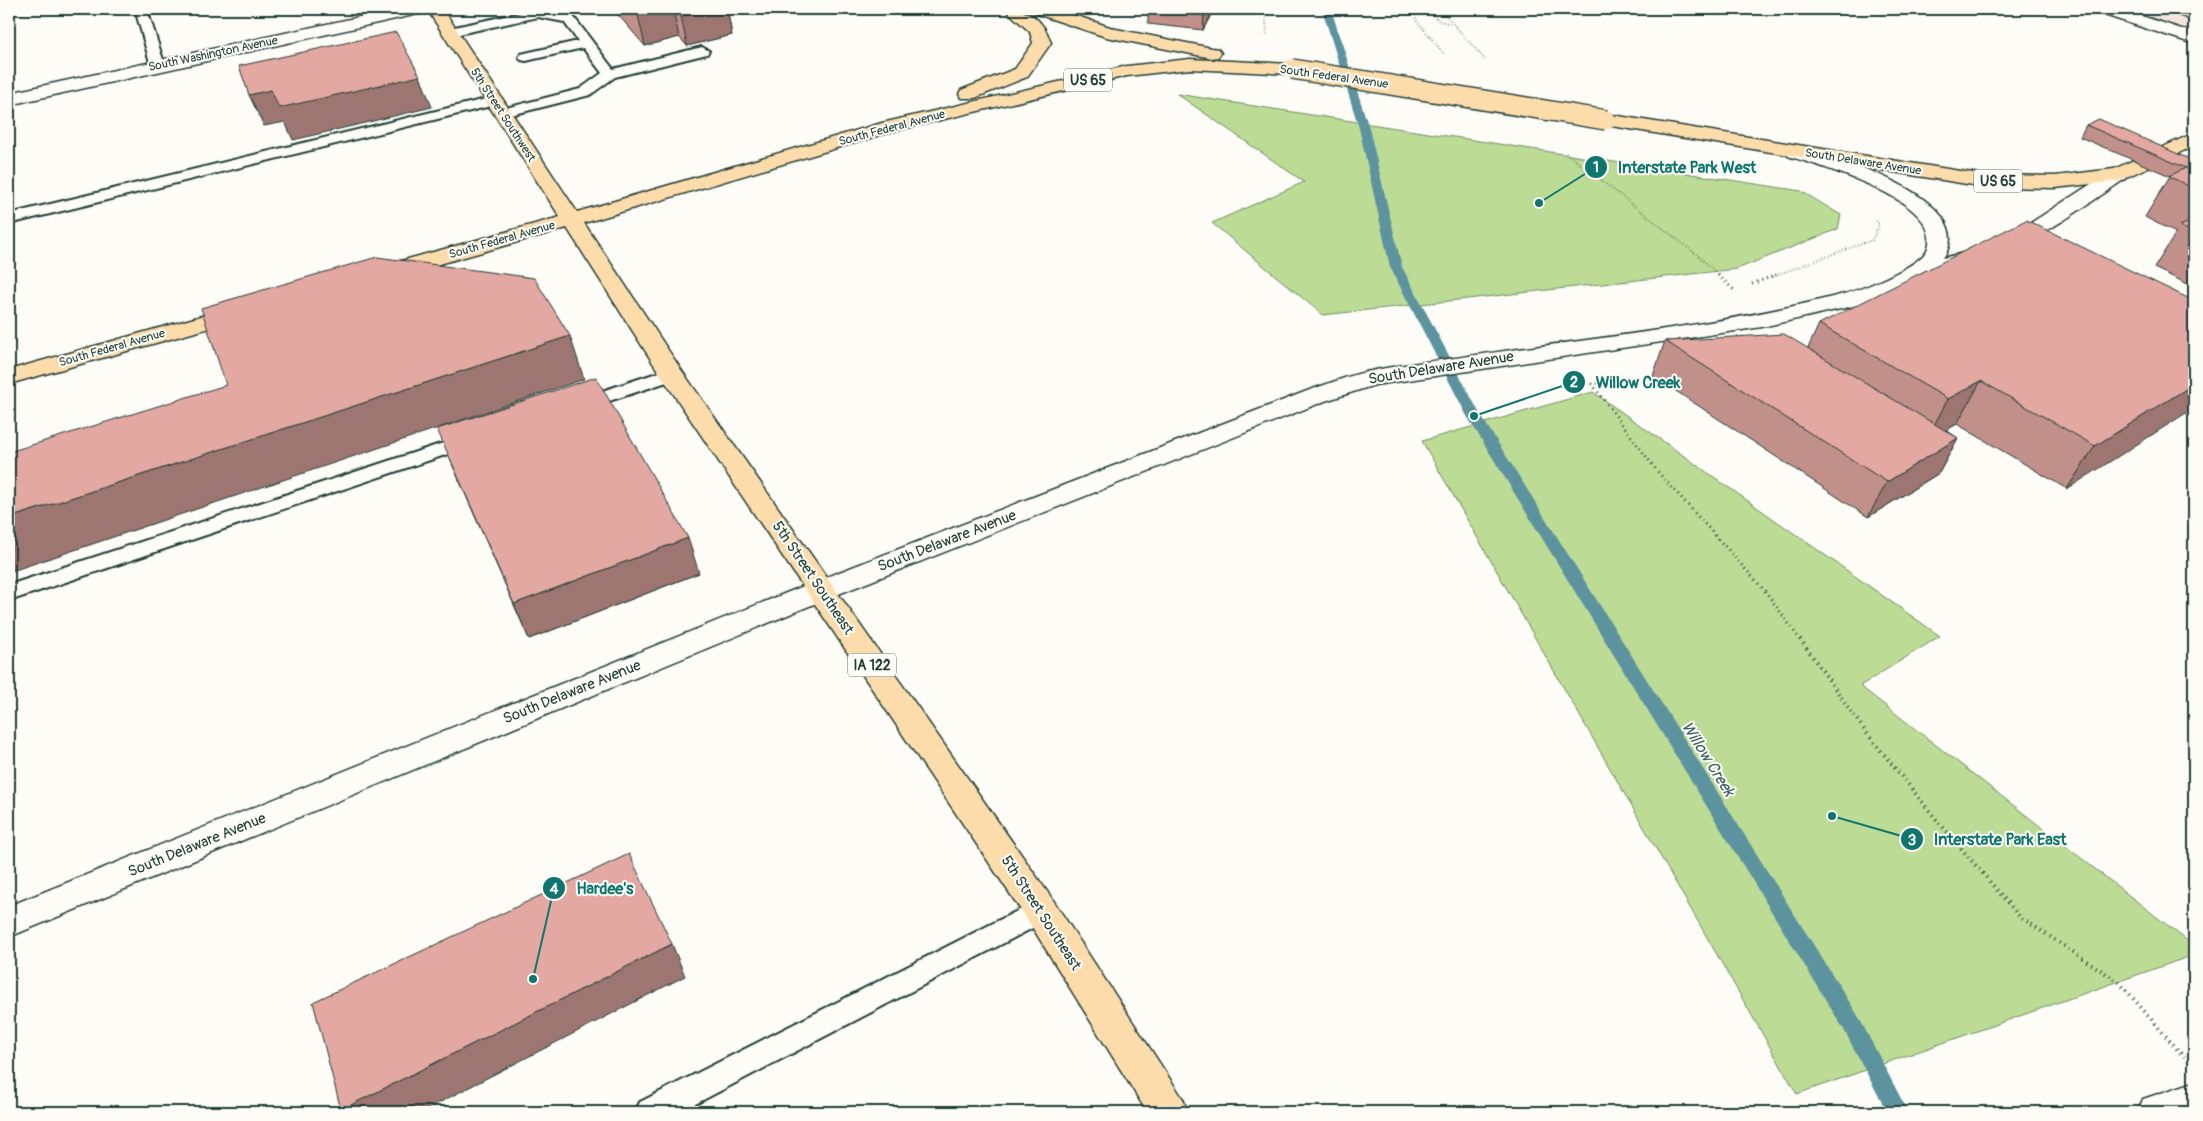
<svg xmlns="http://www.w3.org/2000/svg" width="2203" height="1121" font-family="Pangolin,sans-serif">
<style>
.built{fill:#f5e3dd}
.green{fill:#bcdb94;stroke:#6e8c64}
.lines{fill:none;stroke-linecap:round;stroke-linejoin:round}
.stream{fill:#5d939f;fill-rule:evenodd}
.service-casing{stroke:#1f3d34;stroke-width:4}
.minor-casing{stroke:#1f3d34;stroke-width:3}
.secondary-casing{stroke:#1f3d34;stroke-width:3}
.primary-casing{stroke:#1f3d34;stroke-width:3}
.path-far2{stroke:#1f3d34;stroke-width:2;stroke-dasharray:0.5 2.5;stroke-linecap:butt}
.path-far1{stroke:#1f3d34;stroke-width:3;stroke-dasharray:1 4;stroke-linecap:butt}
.path{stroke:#1f3d34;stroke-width:4;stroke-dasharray:1 4.5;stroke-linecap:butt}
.service{fill:#fdfcf7;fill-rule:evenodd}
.minor{fill:#fdfcf7;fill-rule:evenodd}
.secondary{fill:#fdfcf7;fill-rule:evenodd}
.primary{fill:#fddcac;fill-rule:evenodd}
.primary-bridge-casing{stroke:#1f3d34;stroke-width:22;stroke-linecap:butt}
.primary-bridge{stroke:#fddcac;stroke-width:19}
.wall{fill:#c2908a;stroke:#1f3d34}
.shaded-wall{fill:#9e7671;stroke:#1f3d34}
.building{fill:#e2a8a1;stroke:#1f3d34}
.labels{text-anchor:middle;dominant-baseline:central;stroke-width:4;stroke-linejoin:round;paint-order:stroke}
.far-street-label{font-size:12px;fill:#1f3d34;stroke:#fdfcf7}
.shield{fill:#fdfcf7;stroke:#62766e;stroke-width:1}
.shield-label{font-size:14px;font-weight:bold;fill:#1f3d34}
.street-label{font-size:15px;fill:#1f3d34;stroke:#fdfcf7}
.water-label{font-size:16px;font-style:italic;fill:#396161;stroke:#fdfcf7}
.leader{fill:none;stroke:#0f766e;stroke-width:2}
.callout-dot{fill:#0f766e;stroke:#fdfcf7;stroke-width:2}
.mark-label{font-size:15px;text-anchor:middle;font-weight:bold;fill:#fff}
.callout-label{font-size:16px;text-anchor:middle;font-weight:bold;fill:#0f766e;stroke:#fdfcf7;stroke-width:4;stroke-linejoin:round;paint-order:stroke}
</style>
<rect width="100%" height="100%" fill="#fdfcf7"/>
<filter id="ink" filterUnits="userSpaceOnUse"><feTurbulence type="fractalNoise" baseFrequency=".02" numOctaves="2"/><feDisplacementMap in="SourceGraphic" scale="10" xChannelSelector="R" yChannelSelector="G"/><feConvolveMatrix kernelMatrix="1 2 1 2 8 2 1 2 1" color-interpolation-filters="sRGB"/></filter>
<g filter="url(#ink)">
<polygon class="built" points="2104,9 2194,9 2194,39 2146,22"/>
<g class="green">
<polygon points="1177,94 1801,191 1841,215 1838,229 1737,269 1323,315 1212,223 1304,182"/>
<polygon points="1593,392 1940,636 1860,686 2194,946 2194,955 1797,1094 1422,441"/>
</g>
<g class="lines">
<polygon class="stream" points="1322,9 1331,9 1369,128 1402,267 1481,416 1857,1014 1908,1112 1887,1112 1843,1028 1467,416 1390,267 1359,128"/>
<defs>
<g id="service">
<polygon points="135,9 147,9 165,66 163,69 158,70 151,66"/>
<polygon points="538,9 573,16 613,69 702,47 709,51 707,54 615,77 590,95 503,117 498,116 496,113 498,110 580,89 602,73 583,48 526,61 521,60 519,57 521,54 578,41 564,22 538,17 450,36 443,32 450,28"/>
<polygon points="494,97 499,98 501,101 499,104 9,224 9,214"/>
<polygon points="672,368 679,370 681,374 679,378 579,411 572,409 570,405 572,401"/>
<polygon points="474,433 481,435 484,439 481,443 9,601 9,585"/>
<polygon points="1041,899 1050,903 1054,911 1050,919 680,1112 635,1112 640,1102"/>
</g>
<g id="minor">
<polygon points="396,9 426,9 424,13 418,14 9,105 9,93"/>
<polygon points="2096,9 2120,9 2194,33 2194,44 2098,13"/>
<path d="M1795,146C1831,155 1984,200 1943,258L1963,253L1971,254L1974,259L1971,264L1926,277L1858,305L1762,327L1375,385L1325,401L831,597L9,937V906L811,583L1307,391C1328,384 1349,375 1371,371C1403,364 1436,361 1469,356C1592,338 1720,326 1840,295C1859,291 1919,267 1927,250C1948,201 1819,166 1788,156L1785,152L1788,148Z"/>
<path d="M2118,169L2125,171L2128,175L2125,179C2100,195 2025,253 1998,247L1995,242L1998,237L2023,228L2111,171Z"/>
</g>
<polygon id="secondary" points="2194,1082 2194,1112 2138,1112 2143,1099"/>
<g id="primary">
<polygon points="427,9 443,9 577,212 882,123 1127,66 1190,59 1292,64 1298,65 1301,69 1298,73 1292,74 1190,69 1127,76 894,131 584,223 682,371 1053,900 1183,1099 1188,1112 1147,1112 1029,922 660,374 567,228 383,280 375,278 372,273 375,268 560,217"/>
<path d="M1005,9C1030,9 1043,19 1051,43L1027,77L975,98H961L959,94L961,90L1015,69L1033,43L1030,32Z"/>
<polygon points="1032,9 1056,9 1116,29 1212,48 1218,49 1221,53 1218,57 1212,58 1106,37 1034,13"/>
<polygon points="1606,114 1985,175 2055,176 2114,169 2194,133 2194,146 2118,181 2055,188 1985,187 1599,124 1597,120 1599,116"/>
<polygon points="241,305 249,307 252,312 249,317 9,384 9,370"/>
</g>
</defs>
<use href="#service" class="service-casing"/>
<use href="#minor" class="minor-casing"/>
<use href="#secondary" class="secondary-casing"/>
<use href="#primary" class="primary-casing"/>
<g class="path-far2">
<polyline points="1265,9 1267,36"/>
<polyline points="1415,9 1416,20 1445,55"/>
<polyline points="1428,9 1439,21 1452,24"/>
<polyline points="1443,9 1447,17 1485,60"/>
<polyline points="1566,153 1696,254 1720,276"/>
<polyline points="1773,276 1872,240 1879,226 1877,221"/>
</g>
<g class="path-far1">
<polyline points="1718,275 1734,290"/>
<polyline points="1752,284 1776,275"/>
<polyline points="1607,381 1592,384 1657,471 1766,592 1801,641"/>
</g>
<polyline class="path" points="1800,639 1865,731 1936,819 2020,917 2119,982 2184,1057"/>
<use href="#service" class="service"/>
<use href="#minor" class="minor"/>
<use href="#secondary" class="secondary"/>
<use href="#primary" class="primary"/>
<defs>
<polyline id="primary-bridge" points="1292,69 1606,120"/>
</defs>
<use href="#primary-bridge" class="primary-bridge-casing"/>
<use href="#primary-bridge" class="primary-bridge"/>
</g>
<g class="wall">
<polygon points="613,9 727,9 732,35 687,46 679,37 645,46"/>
<polygon points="1148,9 1214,9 1203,30 1148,24"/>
<polygon points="2160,9 2194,9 2194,22"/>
<polygon points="2086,125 2194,161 2194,287 2154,268 2176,233 2145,217 2170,176 2080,137"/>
<polygon points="2194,301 2067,489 1957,424 1946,430 1958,438 1939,473 1868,517 1653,376 1665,341 1808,348 1819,324"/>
<polygon points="452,464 699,573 529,639"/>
</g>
<g class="shaded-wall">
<polygon points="665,9 673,9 679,37 645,46 638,15"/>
<polygon points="710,9 727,9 732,35 687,46 681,16"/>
<polygon points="1204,9 1214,9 1203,30"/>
<polygon points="420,76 432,107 293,140 285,122 264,126 249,95 271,90"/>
<polygon points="570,336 584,379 9,572 9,518"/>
<polygon points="1981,381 1957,424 1925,442 1948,399"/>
<polygon points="2194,384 2194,408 2067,489 2095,446"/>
<polygon points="1958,438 1939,473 1868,517 1887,482"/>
<polygon points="688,538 699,573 529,639 514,604"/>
<polygon points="672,944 685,976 421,1112 343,1112 341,1110"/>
</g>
<g class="building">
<polygon points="632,9 665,9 638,15"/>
<polygon points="675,9 710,9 681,16"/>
<polygon points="396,32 420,76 279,108 271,90 249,95 239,66"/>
<polygon points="2099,119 2194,161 2194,164 2186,168 2086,125"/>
<polygon points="2194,164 2194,189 2169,176"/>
<polygon points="2026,220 2194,301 2194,384 2095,446 1981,381 1948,399 1819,324"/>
<polygon points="2194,220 2194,233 2180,226"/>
<polygon points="377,257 534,278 570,336 9,518 9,452 226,385 201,308"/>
<polygon points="1784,334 1958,438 1887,482 1665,341"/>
<polygon points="596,377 688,538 514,604 437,429"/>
<polygon points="629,854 672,944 341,1110 313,1002"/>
</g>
</g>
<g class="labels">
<g class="far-street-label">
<text transform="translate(213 54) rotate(-12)">South Washington Avenue</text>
<text transform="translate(1334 77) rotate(8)">South Federal Avenue</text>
<text transform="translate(503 115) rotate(57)">5th Street Southwest</text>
<text transform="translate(892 128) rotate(-15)">South Federal Avenue</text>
<text transform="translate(1863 162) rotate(9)">South Delaware Avenue</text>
<text transform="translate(502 240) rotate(-16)">South Federal Avenue</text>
<text transform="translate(112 348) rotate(-16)">South Federal Avenue</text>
</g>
<g class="shield">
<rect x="1064" y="68.5" width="48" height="23" rx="4"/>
<rect x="1974" y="169.5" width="48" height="23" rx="4"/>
<rect x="848" y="653.5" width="48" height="23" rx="4"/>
</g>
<g class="shield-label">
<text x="1088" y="80">US 65</text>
<text x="1998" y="181">US 65</text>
<text x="872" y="665">IA 122</text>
</g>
<g class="street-label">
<text transform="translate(1441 368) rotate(-9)">South Delaware Avenue</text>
<text transform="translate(947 541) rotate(-21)">South Delaware Avenue</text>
<text transform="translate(813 578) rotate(56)">5th Street Southeast</text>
<text transform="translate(572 692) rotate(-22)">South Delaware Avenue</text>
<text transform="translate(197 845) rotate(-22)">South Delaware Avenue</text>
<text transform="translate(1041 913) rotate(57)">5th Street Southeast</text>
</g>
<g class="water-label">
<text transform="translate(1708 759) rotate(58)">Willow Creek</text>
</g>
</g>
<path class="leader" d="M1539 203L1596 167M1474 416L1574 382M1832 816L1912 839M533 979L554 888"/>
<g class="callout-dot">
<circle cx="1539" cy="203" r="5"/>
<circle cx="1474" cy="416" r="5"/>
<circle cx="1832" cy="816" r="5"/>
<circle cx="533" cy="979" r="5"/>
<circle cx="1596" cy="167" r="12"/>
<circle cx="1574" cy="382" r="12"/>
<circle cx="1912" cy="839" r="12"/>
<circle cx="554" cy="888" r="12"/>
</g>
<g class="mark-label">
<text x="1596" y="172">1</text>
<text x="1574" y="387">2</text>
<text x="1912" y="845">3</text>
<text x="554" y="894">4</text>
</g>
<g class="callout-label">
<text x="1687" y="173">Interstate Park West</text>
<text x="1638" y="388">Willow Creek</text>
<text x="2000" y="845">Interstate Park East</text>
<text x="605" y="894">Hardee's</text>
</g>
<rect width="2203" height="1121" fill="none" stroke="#fdfcf7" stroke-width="30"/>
<rect x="15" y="15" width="2173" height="1091" fill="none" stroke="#1f3d34" stroke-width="2" filter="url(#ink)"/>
</svg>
